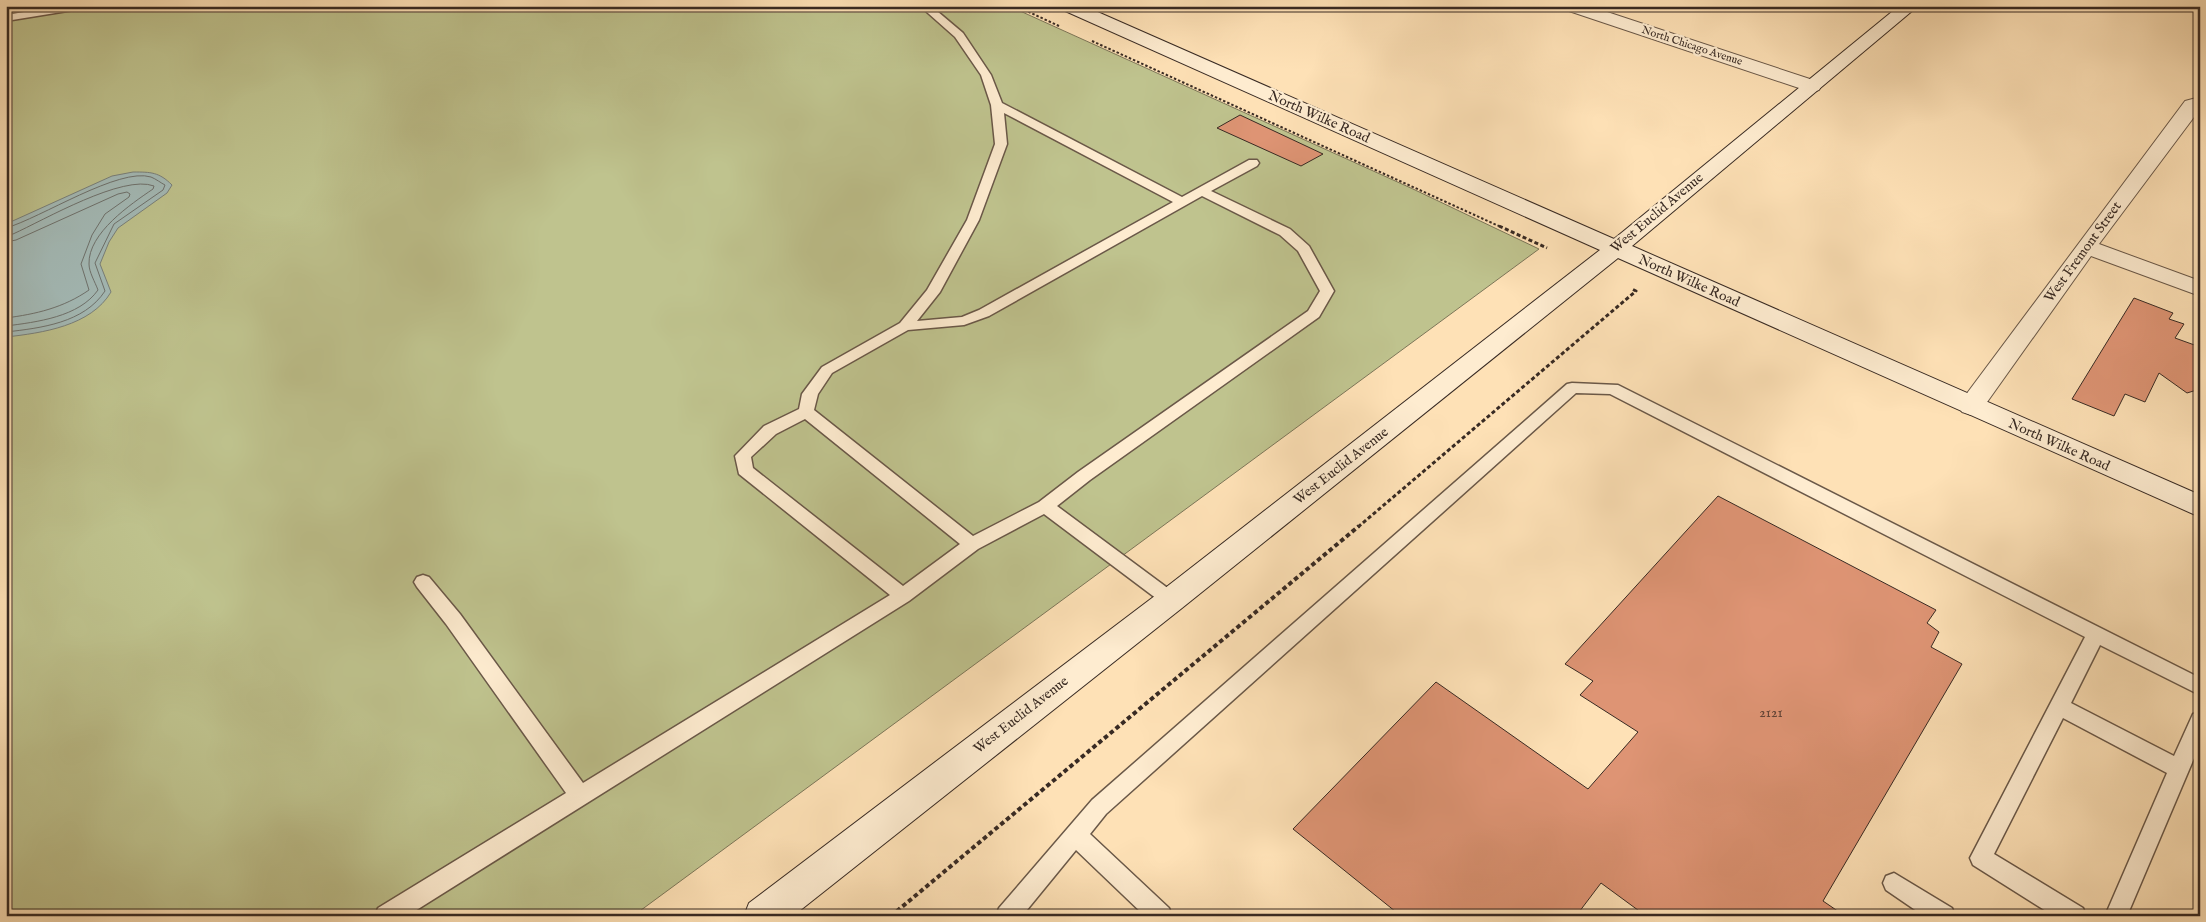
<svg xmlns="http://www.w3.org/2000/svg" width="2206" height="922" font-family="'IM FELL English',serif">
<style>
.green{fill:#bfc38e;stroke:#7c7658}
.water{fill:#a4bbb8;stroke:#79817c}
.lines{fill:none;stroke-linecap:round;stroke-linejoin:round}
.shore{stroke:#6e726e;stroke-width:1}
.building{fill:#de9474;stroke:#382a23}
.lane-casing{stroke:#6a5848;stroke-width:3}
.street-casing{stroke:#6a5848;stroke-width:2}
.secondary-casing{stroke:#382a23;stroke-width:2}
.path-far2{stroke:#382a23;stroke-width:2;stroke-dasharray:2.5 2;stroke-linecap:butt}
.path-far1{stroke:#382a23;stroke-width:3;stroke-dasharray:4 2.5;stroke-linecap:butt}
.path{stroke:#382a23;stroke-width:4;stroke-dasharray:4.5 3;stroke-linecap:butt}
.lane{fill:#feecd0;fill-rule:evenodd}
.street{fill:#feecd0;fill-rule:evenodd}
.secondary{fill:#feecd0;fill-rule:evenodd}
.labels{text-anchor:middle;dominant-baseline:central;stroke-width:4.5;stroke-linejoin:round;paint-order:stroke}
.far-street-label{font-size:11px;fill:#382a23;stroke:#feecd0}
.street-label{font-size:14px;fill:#382a23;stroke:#feecd0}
.near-number-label{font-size:14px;fill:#624437}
</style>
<rect width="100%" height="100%" fill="#fee1b6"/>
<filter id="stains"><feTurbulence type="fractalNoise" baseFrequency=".004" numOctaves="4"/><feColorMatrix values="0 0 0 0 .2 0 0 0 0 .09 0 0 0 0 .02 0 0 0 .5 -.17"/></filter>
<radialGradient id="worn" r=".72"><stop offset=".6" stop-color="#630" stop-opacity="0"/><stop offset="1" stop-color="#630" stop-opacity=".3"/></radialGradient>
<polygon class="green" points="6,6 1009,6 1413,189 1539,249 633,916 6,916"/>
<path class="water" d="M133,172C151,172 159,172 172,185L167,193L118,228L109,242L100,264L111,292C91,326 42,333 6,337V224L112,176Z"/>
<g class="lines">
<g class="shore">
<path d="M6,228C41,218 119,167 151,177C156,179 161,183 165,185L163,190L114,224L95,263L105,291C84,323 41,328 6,332"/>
<path d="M6,235L13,234C44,220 123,174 154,186L153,189C131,204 88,233 89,264C89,272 95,282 98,290C79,317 37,322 6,326"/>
<path d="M6,242L16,240L118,194L127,192L130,194L129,197L105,214L92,235L81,264L89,290C63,308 36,314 6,318"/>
</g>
</g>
<g class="building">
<polygon points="1240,115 1323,154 1301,166 1217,128"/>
<polygon points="2134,298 2173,313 2169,319 2184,324 2175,338 2200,347 2200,389 2187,393 2159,373 2145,402 2125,394 2114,416 2072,399"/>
<polygon points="1718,496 1936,610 1927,623 1939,632 1931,647 1962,664 1823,901 1845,916 1646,916 1601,883 1576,916 1401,916 1293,829 1436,682 1588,789 1638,732 1580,695 1593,681 1565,664"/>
</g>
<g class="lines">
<defs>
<g id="lane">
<polygon points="60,6 85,6 80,9 6,21 6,15"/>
<path d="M920,6H931L963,33L991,75L1002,103L1182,197L1249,160H1257L1259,163L1257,166L1211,191L1290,229L1309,246L1334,291L1319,317L1090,480L1057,506L1177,595L1180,600L1177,605L1171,607L1165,605L1044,514L978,549L909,601L407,916H375L378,908L566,793L446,624L417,587L414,582L417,577L423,575L429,577L460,614L583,783L890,595L739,474L735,456L764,426L799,409L802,394L822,367L900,323L927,290L967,220L995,144L991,105L981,75L955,37ZM1004,113L1173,202L979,310L962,317L917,321L940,292L979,220L1007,144ZM1202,196L1280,235L1298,251L1320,291L1308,311L1078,472L1039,502L973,536L814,410L818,394L832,373L908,330L964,325L989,316ZM805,419L960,544L903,586L753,468L751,457L776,434Z"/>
<polygon points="1572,383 1618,385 2200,678 2200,695 2100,645 2071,703 2174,756 2193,714 2200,712 2200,744 2127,916 2105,916 2167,773 2063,718 1994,854 2083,908 2086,916 2054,916 1973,865 1970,858 2085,637 1610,394 1576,393 1106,814 1090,834 1169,908 1172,916 1145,916 1076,850 1022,916 996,916 999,908 1092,800 1567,384"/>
<polygon points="1894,873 1952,908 1955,916 1924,916 1886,890 1883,883 1886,876"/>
</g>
<g id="street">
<polygon points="1564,6 1589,6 1819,82 1821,86 1819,90 1812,92 1805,90 1566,10"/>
<polygon points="2200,97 2200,109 2099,244 2200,281 2200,296 2091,256 1980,412 1971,415 1962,412 1958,406 1962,400 2185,101"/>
</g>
<polygon id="secondary" points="1061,6 1084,6 1614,239 1899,6 1918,6 1632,246 2200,495 2200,517 1618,258 1182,608 793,916 744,916 749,903 1160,592 1600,250 1063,10"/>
</defs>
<use href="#lane" class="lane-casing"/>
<use href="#street" class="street-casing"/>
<use href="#secondary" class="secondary-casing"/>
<g class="path-far2">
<polyline points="1016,6 1059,26"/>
<polyline points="1092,41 1501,227"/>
</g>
<g class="path-far1">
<polyline points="1499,226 1547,248"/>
<polyline points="1358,527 1636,291 1632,289"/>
</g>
<polyline class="path" points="891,916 1359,526"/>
<use href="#lane" class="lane"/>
<use href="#street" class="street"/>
<use href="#secondary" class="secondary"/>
</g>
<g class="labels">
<g class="far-street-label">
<text transform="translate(1692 46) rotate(18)">North Chicago Avenue</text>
</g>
<g class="street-label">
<text transform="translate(1319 117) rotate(24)">North Wilke Road</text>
<text transform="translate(1657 213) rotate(-40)">West Euclid Avenue</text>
<text transform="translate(2083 252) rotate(-54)">West Fremont Street</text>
<text transform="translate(1689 281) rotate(24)">North Wilke Road</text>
<text transform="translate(2059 445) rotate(24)">North Wilke Road</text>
<text transform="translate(1341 466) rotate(-38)">West Euclid Avenue</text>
<text transform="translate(1021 715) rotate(-38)">West Euclid Avenue</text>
</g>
<g class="near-number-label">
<text x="1771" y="713">2121</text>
</g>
</g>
<rect width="2206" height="922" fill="none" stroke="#fee1b6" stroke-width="25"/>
<rect x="8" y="8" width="2191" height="907" fill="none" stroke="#382a23" stroke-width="2.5"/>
<rect x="12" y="12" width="2181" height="897" fill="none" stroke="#382a23"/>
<rect width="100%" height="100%" filter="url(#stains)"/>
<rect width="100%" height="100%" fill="url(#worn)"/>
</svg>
